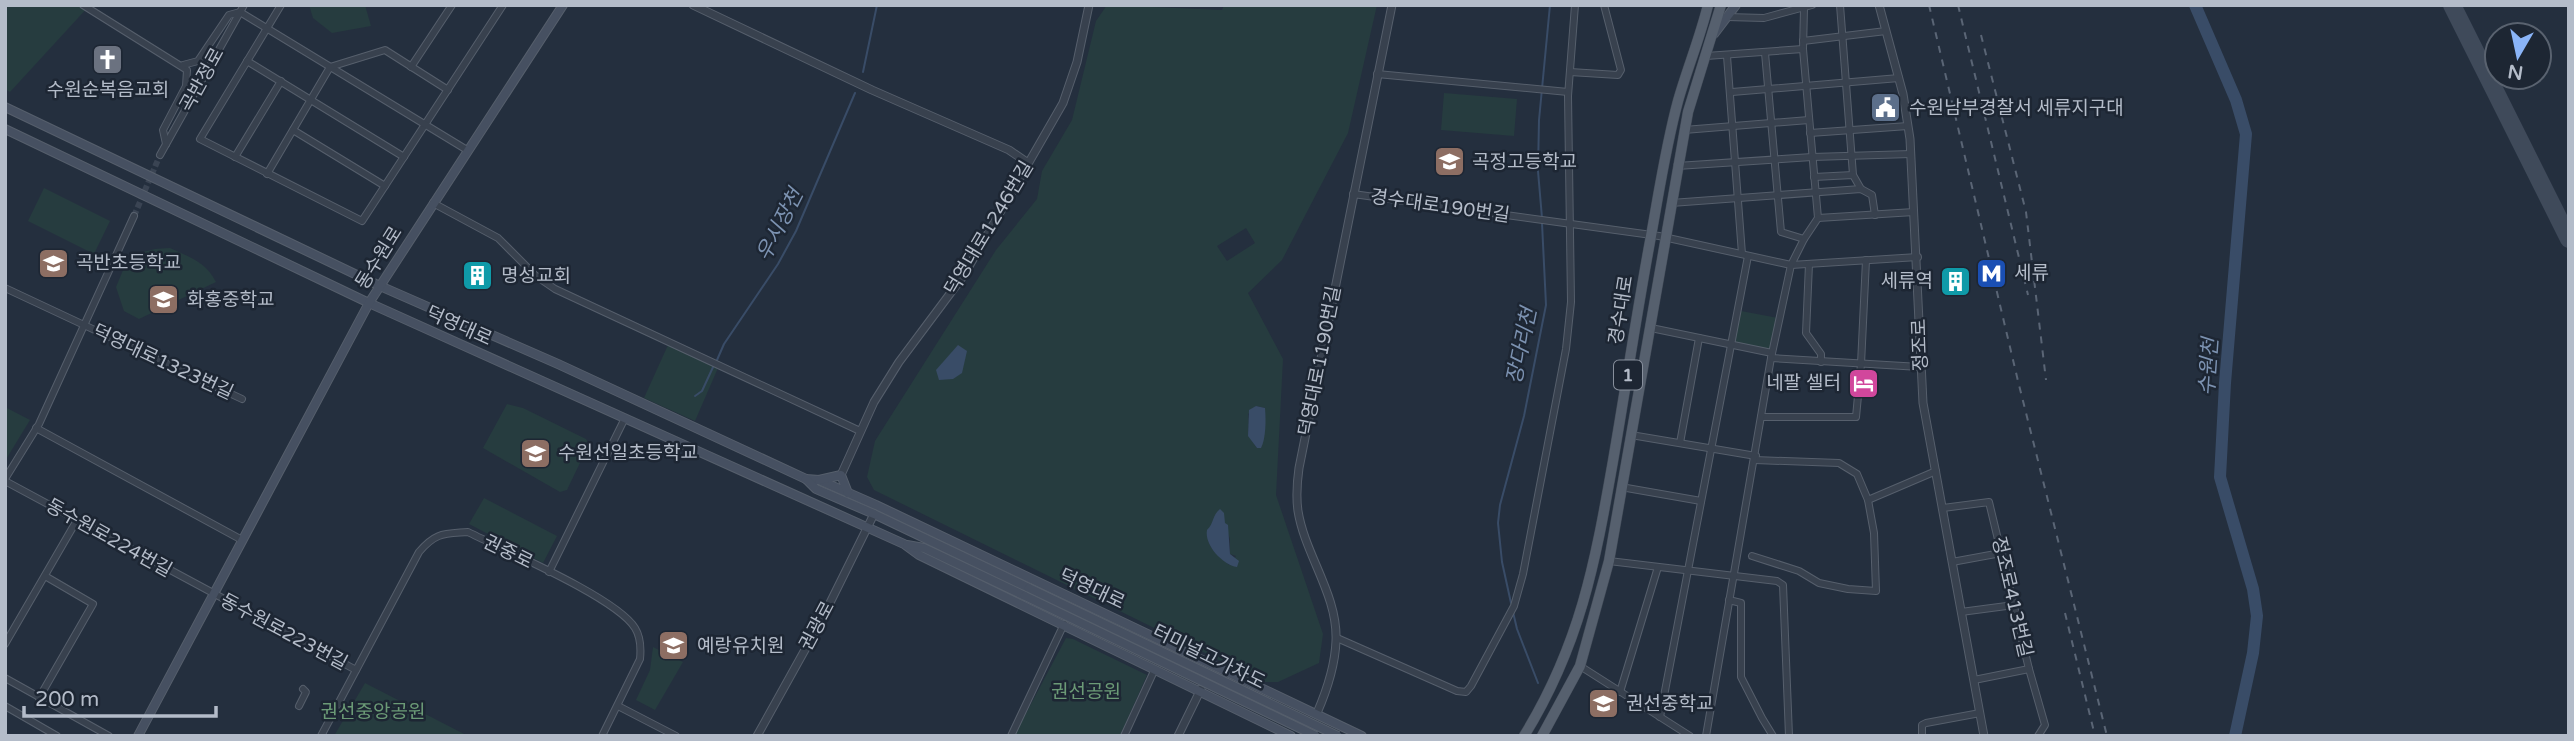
<svg xmlns="http://www.w3.org/2000/svg" width="2574" height="741" font-family="'Varela Round','Noto Sans KR',sans-serif">
<style>
.green{fill:#263c3f;fill-rule:evenodd}
.water{fill:#394c67}
.lines{fill:none;stroke-linecap:round;stroke-linejoin:round}
.stream{stroke:#394c67;stroke-width:2}
.river{stroke:#394c67;stroke-width:12}
.taxiway{stroke:#3f4a5a;stroke-width:18}
.minor-tunnel{stroke:#3a4453;stroke-width:6;stroke-dasharray:6 3;stroke-linecap:butt}
.minor-casing{stroke:#565f6c;stroke-width:8}
.tertiary-casing{stroke:#565f6c;stroke-width:9}
.secondary-casing{stroke:#565f6c;stroke-width:10}
.primary-casing{stroke:#414a57;stroke-width:11}
.minor{stroke:#38414e;stroke-width:6}
.tertiary{stroke:#38414e;stroke-width:7}
.secondary{stroke:#465061;stroke-width:8}
.primary{stroke:#56606e;stroke-width:10}
.rail{stroke:#5a6575;stroke-width:2;stroke-dasharray:7 7;stroke-linecap:butt}
.secondary-bridge-casing{stroke:#565f6c;stroke-width:10;stroke-linecap:butt}
.secondary-bridge{stroke:#465061;stroke-width:8}
.labels{text-anchor:middle;dominant-baseline:central;stroke-width:5;stroke-linejoin:round;paint-order:stroke}
.shield{fill:#1d2633;stroke:#878f9c;stroke-width:2}
.shield-label{font-size:18px;font-weight:bold;fill:#b4bcc9}
.street-label{font-size:19px;fill:#b4bcc9;stroke:#1d2633}
.poi-label{font-size:19px;fill:#b4bcc9;stroke:#1d2633;text-anchor:start}
.park-label{font-size:19px;fill:#6b9a76;stroke:#1d2633}
.water-label{font-size:21px;font-style:italic;fill:#7c92b1;stroke:#1d2633}
</style>
<rect width="100%" height="100%" fill="#242f3e"/>
<g class="green">
<polygon points="5,5 89,6 10,92 5,89"/>
<polygon points="309,5 365,5 371,26 332,33 313,18"/>
<path d="M1107,5L1222,10L1224,5H1377L1348,133L1282,260L1248,293L1283,359L1276,495L1323,634L1319,663L1278,682H1264L874,490L867,477L875,441L996,250L1037,199L1042,171L1072,120L1096,21ZM1246,228L1255,243L1227,261L1217,246ZM1256,406L1265,408L1264,430L1257,448C1243,429 1251,435 1248,414ZM1212,526L1227,531L1230,539V554L1236,556L1229,565C1218,553 1206,549 1208,530Z"/>
<polygon points="1444,93 1517,99 1514,136 1441,130"/>
<polygon points="44,188 110,221 94,254 28,221"/>
<path d="M170,248C189,257 206,262 216,282L139,319L124,311L116,287L126,263L135,254L155,249Z"/>
<polygon points="1741,311 1778,318 1771,351 1734,342"/>
<polygon points="668,345 718,368 695,421 644,398"/>
<polygon points="507,404 523,408 586,439 589,444 567,490 560,492 483,448"/>
<polygon points="5,407 30,420 5,461"/>
<polygon points="484,498 557,536 543,563 469,524"/>
<polygon points="1066,638 1073,639 1147,675 1120,736 1014,736"/>
<polygon points="653,647 683,662 655,710 636,700 650,670"/>
<polygon points="365,683 468,736 334,736"/>
</g>
<g class="water">
<polygon points="958,345 967,351 962,373 953,379 939,380 936,370"/>
<path d="M1256,406L1265,408C1266,420 1266,438 1261,448H1257L1248,436L1249,410Z"/>
<path d="M1220,509L1224,513L1225,523L1228,525L1230,554L1239,561L1237,567C1223,565 1204,545 1207,530C1214,524 1212,515 1220,509Z"/>
</g>
<g class="lines">
<g class="stream">
<polyline points="863,72 877,5"/>
<polyline points="1542,218 1538,171 1539,120 1550,5"/>
<polyline points="717,360 724,344 778,264 796,231 855,93"/>
<polyline points="695,396 702,391 714,365"/>
<polyline points="1511,603 1502,562 1498,523 1500,505 1524,416 1546,305 1542,223"/>
<polyline points="1513,612 1517,629 1538,683"/>
</g>
<polyline class="river" points="2195,5 2236,100 2246,134 2225,383 2220,477 2253,589 2257,616 2253,653 2235,736"/>
<polyline class="taxiway" points="2452,5 2569,239"/>
<polyline class="minor-tunnel" points="134,216 160,155"/>
<defs>
<g id="minor">
<polyline points="83,5 187,70 186,86 163,130 166,144"/>
<polyline points="281,5 200,139 362,221 503,5"/>
<polyline points="1840,5 1853,175"/>
<polyline points="1804,9 1803,49 1818,218"/>
<polyline points="1727,17 1764,18 1812,5"/>
<polyline points="1803,41 1886,31"/>
<polyline points="1765,53 1781,232 1804,239"/>
<polyline points="1706,56 1803,49"/>
<polyline points="1727,56 1742,254"/>
<polyline points="247,61 404,157"/>
<polyline points="183,65 198,61 229,15 240,12 467,150"/>
<polyline points="411,67 452,5"/>
<polyline points="1570,72 1618,75 1621,70 1604,5"/>
<polyline points="1377,74 1568,92"/>
<polyline points="1732,92 1899,78"/>
<polyline points="293,130 385,186"/>
<polyline points="1684,130 1809,120"/>
<polyline points="1810,133 1908,126"/>
<polyline points="160,155 244,5"/>
<polyline points="235,157 281,81"/>
<polyline points="1677,166 1812,157 1911,154"/>
<polyline points="267,174 330,67 385,50 448,90"/>
<polyline points="1814,177 1853,175 1861,189"/>
<polyline points="1353,194 1659,236 1791,265 1918,257"/>
<polyline points="433,203 498,238 536,276 555,289 860,431"/>
<polyline points="1671,203 1861,189 1872,195 1875,215"/>
<polyline points="1818,218 1914,212"/>
<polyline points="1809,264 1806,333 1821,354 1821,362"/>
<polyline points="5,288 242,399"/>
<polyline points="1651,328 1772,353"/>
<polyline points="1771,358 1920,367"/>
<polyline points="1761,417 1856,417 1861,364 1866,260"/>
<polyline points="36,428 242,540"/>
<polyline points="1631,435 1756,456"/>
<polyline points="1680,443 1699,338"/>
<polyline points="1755,460 1839,463 1857,474 1868,500 1936,471"/>
<polyline points="5,479 39,424 134,216"/>
<polyline points="5,481 356,670"/>
<polyline points="1621,487 1701,501"/>
<polyline points="1943,508 1989,502 2029,669 2045,725 2038,736"/>
<polyline points="1752,556 1799,571 1819,583 1848,589 1876,591 1874,533 1868,500"/>
<polyline points="1609,561 1777,581 1783,585 1789,736"/>
<polyline points="1952,562 2001,553"/>
<polyline points="549,572 625,418"/>
<polyline points="1729,600 1741,603 1741,677 1762,718 1773,736"/>
<polyline points="1961,612 2014,605"/>
<polyline points="1337,638 1457,691 1466,692 1471,686 1514,606 1523,574 1566,349 1571,302 1568,96 1575,5"/>
<polyline points="5,644 77,520"/>
<polyline points="1580,666 1690,736"/>
<polyline points="5,678 109,736"/>
<polyline points="1974,680 2029,669"/>
<polyline points="1620,692 1658,567"/>
<polyline points="39,698 93,604 45,576"/>
<polyline points="5,706 57,736"/>
<polyline points="299,706 306,692 303,689"/>
<polyline points="618,706 676,736"/>
<polyline points="1660,717 1748,256"/>
<path d="M321,736L419,552C436,532 444,534 468,532C504,550 617,598 635,628C640,636 641,649 640,659L602,736"/>
<polyline points="1011,736 1064,624"/>
<polyline points="1124,736 1154,671"/>
<polyline points="1706,736 1771,358 1791,265 1804,239 1818,218"/>
<polyline points="1922,736 1922,725 1926,723 1980,713"/>
</g>
<g id="tertiary">
<polyline points="693,5 872,90 1009,150 1028,163"/>
<polyline points="1879,5 1903,94 1910,139 1923,403 1984,736"/>
<polyline points="841,475 874,402 899,362 964,275 1063,103 1077,62 1089,5"/>
<path d="M1317,713C1327,690 1335,667 1336,641C1338,595 1305,555 1298,511C1296,497 1297,482 1299,468L1392,5"/>
<polyline points="757,736 821,621 874,514"/>
<polyline points="1178,736 1201,689"/>
</g>
<g id="secondary">
<polyline points="1714,34 1736,5"/>
<polyline points="5,107 380,286 558,364 806,479 819,480 876,505 1362,736"/>
<polyline points="5,129 369,303 904,544 919,555 1291,736"/>
<polyline points="806,479 816,489 874,514 1029,588"/>
<polyline points="819,480 841,475 848,493"/>
<polyline points="907,545 924,548 1025,596"/>
<polyline points="138,736 369,303 563,5"/>
</g>
<g id="primary">
<path d="M1524,736C1580,645 1595,564 1613,461C1626,386 1637,311 1651,236C1659,192 1666,145 1678,101C1687,69 1700,38 1708,5"/>
<polyline points="1542,736 1580,666 1609,561 1688,112 1721,5"/>
</g>
</defs>
<use href="#minor" class="minor-casing"/>
<use href="#tertiary" class="tertiary-casing"/>
<use href="#secondary" class="secondary-casing"/>
<use href="#primary" class="primary-casing"/>
<use href="#minor" class="minor"/>
<use href="#tertiary" class="tertiary"/>
<use href="#secondary" class="secondary"/>
<use href="#primary" class="primary"/>
<g class="rail">
<polyline points="1929,5 2018,381 2107,736"/>
<polyline points="1958,5 2028,295"/>
<polyline points="1981,35 2026,212 2046,380"/>
<polyline points="2065,613 2095,736"/>
</g>
<defs>
<g id="secondary-bridge">
<polyline points="1029,588 1338,736"/>
<polyline points="1025,596 1316,736"/>
</g>
</defs>
<use href="#secondary-bridge" class="secondary-bridge-casing"/>
<use href="#secondary-bridge" class="secondary-bridge"/>
</g>
<defs>
<symbol id="church-square" viewBox="-11 -11 22 22"><rect x="-9" y="-9" width="18" height="18" rx="4" fill="#6b7280" stroke="#1d2633"/><path d="M-1.2-6h2.4v3.5h3.3v2.4h-3.3V6h-2.4V-.1h-3.3v-2.4h3.3Z" fill="#fff"/></symbol>
<symbol id="civic-square" viewBox="-11 -11 22 22"><rect x="-9" y="-9" width="18" height="18" rx="4" fill="#5c6f8a" stroke="#1d2633"/><path d="M-.6-6.5H3V-4.5H.6V-3L4-1V1h2V6H-6V1h2V-1L-.6-3ZM-1.2 2.5V6h2.4V2.5Z" fill="#fff"/></symbol>
<symbol id="school-square" viewBox="-11 -11 22 22"><rect x="-9" y="-9" width="18" height="18" rx="4" fill="#8d6e63" stroke="#1d2633"/><path d="M0-5L7-2L0 1L-7-2ZM-4 1L0 2.5L4 1V4Q0 6-4 4Z" fill="#fff"/></symbol>
<symbol id="metro-square" viewBox="-11 -11 22 22"><rect x="-9" y="-9" width="18" height="18" rx="4" fill="#1a4fb4" stroke="#1d2633"/><path d="M-5.5 5V-5H-3L0 0L3-5H5.5V5H3V-.5L0 4L-3-.5V5Z" fill="#fff"/></symbol>
<symbol id="building-square" viewBox="-11 -11 22 22"><rect x="-9" y="-9" width="18" height="18" rx="4" fill="#0f9aa8" stroke="#1d2633"/><path d="M-4-6H4V6H1V3H-1V6H-4ZM-2.5-4.3h1.7v1.8h-1.7ZM.8-4.3h1.7v1.8H.8ZM-2.5-1h1.7V.8h-1.7ZM.8-1h1.7V.8H.8Z" fill="#fff"/></symbol>
<symbol id="hotel-square" viewBox="-11 -11 22 22"><rect x="-9" y="-9" width="18" height="18" rx="4" fill="#d1479c" stroke="#1d2633"/><path d="M-6-4.5h1.5V1H6V5H4.5V3h-9V5H-6ZM-4 0a1.8 1.8 0 1 1 3.6 0ZM.5 0V-2.5h3Q6-2.5 6 0Z" fill="#fff"/></symbol>
</defs>
<g fill-rule="evenodd">
<use href="#church-square" x="90" y="42" width="35" height="35"/>
<use href="#civic-square" x="1868" y="90" width="35" height="35"/>
<use href="#school-square" x="1432" y="144" width="35" height="35"/>
<use href="#school-square" x="36" y="246" width="35" height="35"/>
<use href="#metro-square" x="1974" y="256" width="35" height="35"/>
<use href="#building-square" x="460" y="258" width="35" height="35"/>
<use href="#building-square" x="1938" y="264" width="35" height="35"/>
<use href="#school-square" x="146" y="282" width="35" height="35"/>
<use href="#hotel-square" x="1846" y="366" width="35" height="35"/>
<use href="#school-square" x="518" y="436" width="35" height="35"/>
<use href="#school-square" x="656" y="628" width="35" height="35"/>
<use href="#school-square" x="1586" y="686" width="35" height="35"/>
</g>
<g class="labels">
<rect class="shield" x="1614" y="360.5" width="28" height="29" rx="5"/>
<g class="shield-label">
<text x="1628" y="375">1</text>
</g>
<g class="street-label">
<text transform="translate(202 80) rotate(-61)">곡반정로</text>
<text transform="translate(1440 206) rotate(8)">경수대로190번길</text>
<text transform="translate(989 228) rotate(-59)">덕영대로1246번길</text>
<text transform="translate(379 258) rotate(-58)">동수원로</text>
<text transform="translate(1621 310) rotate(-81)">경수대로</text>
<text transform="translate(459 326) rotate(24)">덕영대로</text>
<text transform="translate(1920 345) rotate(-92)">정조로</text>
<text transform="translate(1320 361) rotate(-79)">덕영대로1190번길</text>
<text transform="translate(163 362) rotate(25)">덕영대로1323번길</text>
<text transform="translate(109 538) rotate(29)">동수원로224번길</text>
<text transform="translate(508 552) rotate(26)">권중로</text>
<text transform="translate(1092 589) rotate(25)">덕영대로</text>
<text transform="translate(2012 597) rotate(77)">정조로413번길</text>
<text transform="translate(817 626) rotate(-62)">권광로</text>
<text transform="translate(284 632) rotate(28)">동수원로223번길</text>
<text transform="translate(1209 657) rotate(26)">터미널고가차도</text>
</g>
<g class="poi-label">
<text x="108" y="90" text-anchor="middle">수원순복음교회</text>
<text x="1909" y="108">수원남부경찰서 세류지구대</text>
<text x="1472" y="162">곡정고등학교</text>
<text x="76" y="263">곡반초등학교</text>
<text x="2014" y="273">세류</text>
<text x="501" y="276">명성교회</text>
<text x="1933" y="281" text-anchor="end">세류역</text>
<text x="187" y="300">화홍중학교</text>
<text x="1841" y="383" text-anchor="end">네팔 셀터</text>
<text x="558" y="453">수원선일초등학교</text>
<text x="697" y="646">예랑유치원</text>
<text x="1626" y="704">권선중학교</text>
</g>
<g class="park-label">
<text x="1086" y="692">권선공원</text>
<text x="373" y="712">권선중앙공원</text>
</g>
<g class="water-label">
<text transform="translate(780 225) rotate(-63)">우시장천</text>
<text transform="translate(1522 346) rotate(-78)">장다리천</text>
<text transform="translate(2209 367) rotate(-86)">수원천</text>
</g>
</g>
<rect width="2574" height="741" fill="none" stroke="#b4bcc9" stroke-width="14"/>
<g transform="translate(2518 56) rotate(189)"><circle r="33" fill="#1d2633" stroke="#59626f" stroke-width="2"/>
<path d="M0-5L12 26L0 18L-12 26Z" fill="#8ab4f8"/>
<text y="-10" font-size="19" font-weight="bold" text-anchor="middle" fill="#b4bcc9">N</text>
</g>
<path d="M24 706v10h192v-10" fill="none" stroke="#b4bcc9" stroke-width="3.5"/>
<text x="35" y="706" font-size="21" fill="#b4bcc9" stroke="#1d2633" stroke-width="5" paint-order="stroke">200 m</text>
</svg>
